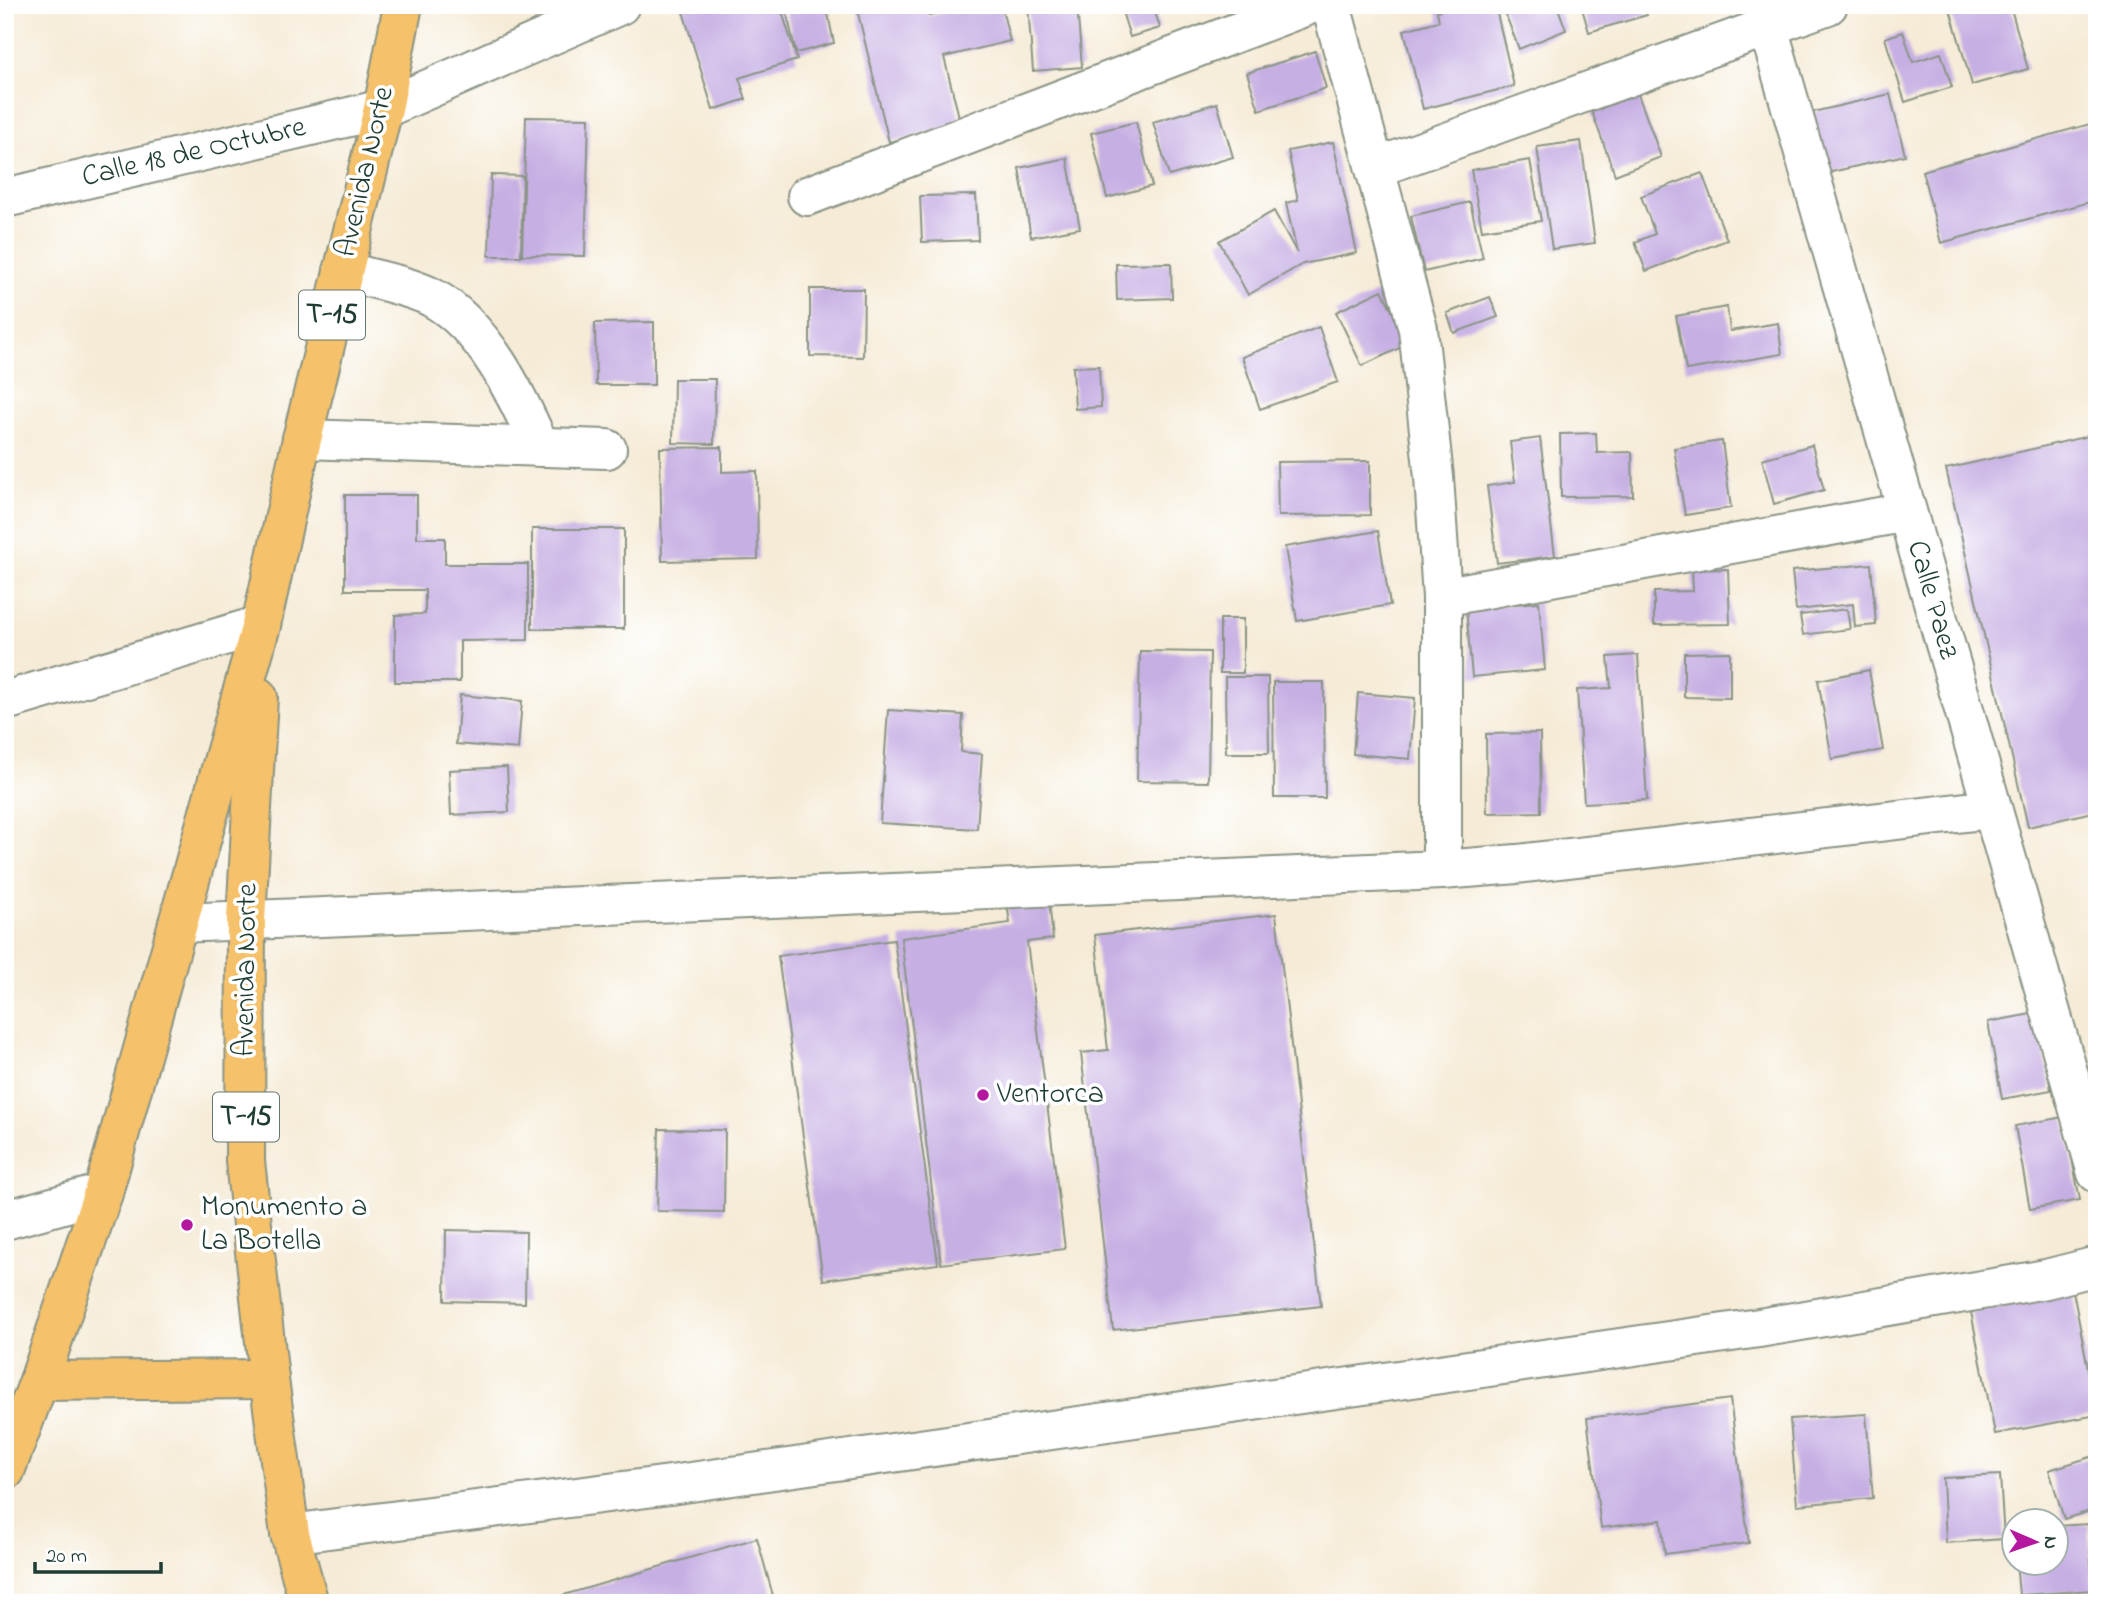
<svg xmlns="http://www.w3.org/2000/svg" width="2102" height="1608" font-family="'Indie Flower',sans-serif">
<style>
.building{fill:#c6afe3}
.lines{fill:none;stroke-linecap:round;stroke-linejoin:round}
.minor-casing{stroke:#8a9485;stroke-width:42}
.highway-casing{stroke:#8a9485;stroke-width:42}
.minor{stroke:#fff;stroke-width:38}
.highway{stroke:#f5c16b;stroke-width:38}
.poi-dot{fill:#b5179e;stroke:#fff;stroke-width:2.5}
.labels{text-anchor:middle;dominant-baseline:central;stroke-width:7;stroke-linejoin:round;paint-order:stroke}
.shield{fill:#fff;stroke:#627771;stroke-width:2}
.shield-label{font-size:28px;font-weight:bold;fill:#1f3d34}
.street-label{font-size:30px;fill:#1f3d34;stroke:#fff}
.poi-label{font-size:30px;fill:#1f3d34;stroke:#fff;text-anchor:start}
</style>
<rect width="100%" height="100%" fill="#fff"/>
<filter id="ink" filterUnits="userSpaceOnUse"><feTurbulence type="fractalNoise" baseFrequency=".0143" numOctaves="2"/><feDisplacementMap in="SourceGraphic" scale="14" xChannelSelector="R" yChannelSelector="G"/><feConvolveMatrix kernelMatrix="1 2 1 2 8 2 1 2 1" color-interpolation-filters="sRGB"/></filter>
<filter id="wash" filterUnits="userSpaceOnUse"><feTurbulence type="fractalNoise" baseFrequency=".00686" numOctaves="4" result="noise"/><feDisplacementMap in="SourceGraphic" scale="28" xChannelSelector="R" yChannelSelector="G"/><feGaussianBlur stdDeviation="1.57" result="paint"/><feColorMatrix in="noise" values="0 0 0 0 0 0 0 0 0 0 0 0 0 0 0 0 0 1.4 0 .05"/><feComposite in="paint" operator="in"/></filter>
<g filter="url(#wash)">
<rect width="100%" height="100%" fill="#f5ebd6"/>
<g id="blocks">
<g class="building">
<polygon points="681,5 780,5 797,60 739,78 746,99 713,110"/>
<polygon points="785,5 826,5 834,43 796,53"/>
<polygon points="856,5 926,5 929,16 974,5 1001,5 1010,41 944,57 961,125 889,142"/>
<polygon points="1077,5 1082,67 1033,71 1028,6"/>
<polygon points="1120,5 1153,5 1160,28 1130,37"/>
<polygon points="1459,5 1495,5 1514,86 1423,109 1404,30 1439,21 1437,11"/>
<polygon points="1502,5 1557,5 1566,30 1519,49"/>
<polygon points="1581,5 1644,5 1647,15 1589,32"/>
<polygon points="1961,5 2010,5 2028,69 1972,85 1950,9"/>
<polygon points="1903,32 1913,62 1941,53 1952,87 1905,102 1885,38"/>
<polygon points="1315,51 1326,88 1259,110 1247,73"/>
<polygon points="1638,94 1661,157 1615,175 1592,112"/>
<polygon points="1890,94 1905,155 1827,173 1813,112"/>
<polygon points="1217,103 1233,157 1169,176 1153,122"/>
<polygon points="526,117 589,118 585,256 522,255"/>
<polygon points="1136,122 1152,186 1107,198 1091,133"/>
<polygon points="2097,122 2097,200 1941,243 1922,171"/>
<polygon points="1581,141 1595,243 1552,249 1537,147"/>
<polygon points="1333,142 1357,253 1303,264 1248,295 1219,241 1274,211 1297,253 1286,203 1298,200 1288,151"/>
<polygon points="1067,158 1080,228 1031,237 1019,168"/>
<polygon points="1530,160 1541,221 1482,230 1471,170"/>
<polygon points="1702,173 1727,240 1646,271 1635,242 1655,234 1641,196"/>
<polygon points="491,175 523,176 521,256 489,256"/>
<polygon points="976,195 978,240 922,242 920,196"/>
<polygon points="1470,202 1483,258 1424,272 1411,216"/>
<polygon points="1171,263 1172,298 1117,300 1116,264"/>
<polygon points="810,289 864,289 863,357 810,356"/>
<polygon points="1382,290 1408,344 1362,366 1336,312"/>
<polygon points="1490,297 1498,317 1454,333 1447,313"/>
<polygon points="1727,307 1730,331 1778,323 1782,354 1686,370 1676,316"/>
<polygon points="654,322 654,385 596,385 595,323"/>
<polygon points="1319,327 1338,382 1260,409 1242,357"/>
<polygon points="1099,366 1101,407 1075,409 1073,367"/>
<polygon points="674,379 715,379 714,444 673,443"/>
<polygon points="1596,433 1597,453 1632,452 1633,496 1561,497 1560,434"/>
<polygon points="2097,434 2097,811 2028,827 1946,469"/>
<polygon points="1540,438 1555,556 1497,563 1487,486 1515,482 1510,442"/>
<polygon points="1722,441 1731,508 1685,515 1674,448"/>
<polygon points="1812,445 1824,490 1774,504 1762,459"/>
<polygon points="722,447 722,472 757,471 758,559 662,561 660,448"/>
<polygon points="1370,461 1370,515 1278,516 1277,462"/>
<polygon points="345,495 417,495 417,538 445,538 445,564 528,564 528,640 460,641 460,682 395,682 395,615 425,614 425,590 345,590"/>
<rect x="532" y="529" width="92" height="100"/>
<polygon points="1378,531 1390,605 1297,621 1285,547"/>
<polygon points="1871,564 1876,625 1855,627 1853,604 1796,610 1792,571"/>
<polygon points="1728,569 1730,624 1654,625 1654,592 1693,591 1692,570"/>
<polygon points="1539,602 1545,670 1472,677 1466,608"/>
<polygon points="1847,609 1850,629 1803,635 1800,615"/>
<rect x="1220" y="619" width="23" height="54"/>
<polygon points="1140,651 1210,652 1208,782 1137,781"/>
<polygon points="1730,652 1730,698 1684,697 1684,653"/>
<polygon points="1638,655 1647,800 1584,803 1577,690 1611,688 1608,657"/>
<polygon points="1869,670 1883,750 1832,759 1818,680"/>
<polygon points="1225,677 1268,677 1269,753 1226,753"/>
<polygon points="1273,682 1324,682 1325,798 1274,798"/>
<polygon points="1358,693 1415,698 1410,759 1353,754"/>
<polygon points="460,695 522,701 518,749 456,744"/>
<polygon points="888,710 963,715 961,752 982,754 977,829 880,823"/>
<polygon points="1540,733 1541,812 1487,813 1486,734"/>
<polygon points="507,767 509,812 451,815 449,770"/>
<polygon points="2097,839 2097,868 2096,868 2090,840"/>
<polygon points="1048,891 1053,939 1027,942 1065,1249 941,1264 901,938 1010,923 1006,897"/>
<polygon points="1276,914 1321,1306 1113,1330 1081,1053 1108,1050 1095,935"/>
<polygon points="894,940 938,1264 823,1280 778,956"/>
<polygon points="2037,1013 2051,1090 2002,1099 1988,1022"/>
<polygon points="2064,1117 2080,1200 2030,1209 2015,1126"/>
<polygon points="659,1129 725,1130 724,1212 657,1211"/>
<polygon points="446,1230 526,1232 525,1303 445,1301"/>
<polygon points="2073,1291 2097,1415 1995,1434 1971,1312"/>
<polygon points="1730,1399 1749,1543 1665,1554 1661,1520 1601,1528 1587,1418"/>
<polygon points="1866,1414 1873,1498 1797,1505 1790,1419"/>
<polygon points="2097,1455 2097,1509 2064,1519 2049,1470"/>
<polygon points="2000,1475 2004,1539 1946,1543 1943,1478"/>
<polygon points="2088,1524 2093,1590 2019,1595 2016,1562 2056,1562 2056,1526"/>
<polygon points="757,1538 775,1603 540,1603 540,1602"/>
</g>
</g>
</g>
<g filter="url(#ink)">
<use href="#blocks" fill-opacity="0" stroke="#8a9485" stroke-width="2"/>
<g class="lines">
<defs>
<g id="minor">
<polyline points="1331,5 1418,329 1434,477 1442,597 1442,870"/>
<polyline points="1768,27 2097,1173"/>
<polyline points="1375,168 1828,5"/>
<polyline points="807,196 1309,5"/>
<polyline points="5,198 383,109 620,5"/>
<path d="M343,271C371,279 404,284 431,297C484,325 517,395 540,447"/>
<polyline points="302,439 607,449"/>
<polyline points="1442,597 1907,512"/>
<polyline points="5,701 261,625"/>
<polyline points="178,923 1442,870 1517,864 1992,809"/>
<polyline points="5,1220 103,1193"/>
<polyline points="290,1534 670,1485 1759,1328 2046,1279 2097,1266"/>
</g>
<g id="highway">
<polyline points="258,697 246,920 245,1161 269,1379 290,1534 309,1603"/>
<polyline points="39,1381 269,1379"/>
<polyline points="5,1471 39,1381 103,1193 261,625 302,439 383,109 403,5"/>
</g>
</defs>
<use href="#minor" class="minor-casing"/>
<use href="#highway" class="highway-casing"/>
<use href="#minor" class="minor"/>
<use href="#highway" class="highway"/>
</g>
</g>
<g class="poi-dot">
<circle cx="983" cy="1095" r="7"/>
<circle cx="187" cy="1225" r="7"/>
</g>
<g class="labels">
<g class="shield">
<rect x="299" y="290.5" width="66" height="49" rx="5"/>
<rect x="213" y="1092.5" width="66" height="49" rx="5"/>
</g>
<g class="shield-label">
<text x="332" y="315">T-15</text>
<text x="246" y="1117">T-15</text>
</g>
<g class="street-label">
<text transform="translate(194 153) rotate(-13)">Calle 18 de Octubre</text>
<text transform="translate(366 172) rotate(-77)">Avenida Norte</text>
<text transform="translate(1932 600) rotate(74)">Calle Paez</text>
<text transform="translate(247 970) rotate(-89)">Avenida Norte</text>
</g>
<g class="poi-label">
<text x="997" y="1095">Ventorca</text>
<text x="201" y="1208">Monumento a<tspan x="201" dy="34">La Botella</tspan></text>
</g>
</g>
<rect width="2102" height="1608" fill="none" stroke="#fff" stroke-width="28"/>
<g transform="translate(2035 1542) rotate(92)"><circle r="33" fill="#ffffff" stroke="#a5b1ae" stroke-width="2"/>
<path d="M0-5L12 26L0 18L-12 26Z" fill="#b5179e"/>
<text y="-10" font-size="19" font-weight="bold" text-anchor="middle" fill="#1f3d34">N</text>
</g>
<path d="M35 1562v10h126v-10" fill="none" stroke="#1f3d34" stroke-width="3.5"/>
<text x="46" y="1562" font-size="21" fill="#1f3d34" stroke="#ffffff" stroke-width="5" paint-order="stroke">20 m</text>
</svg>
